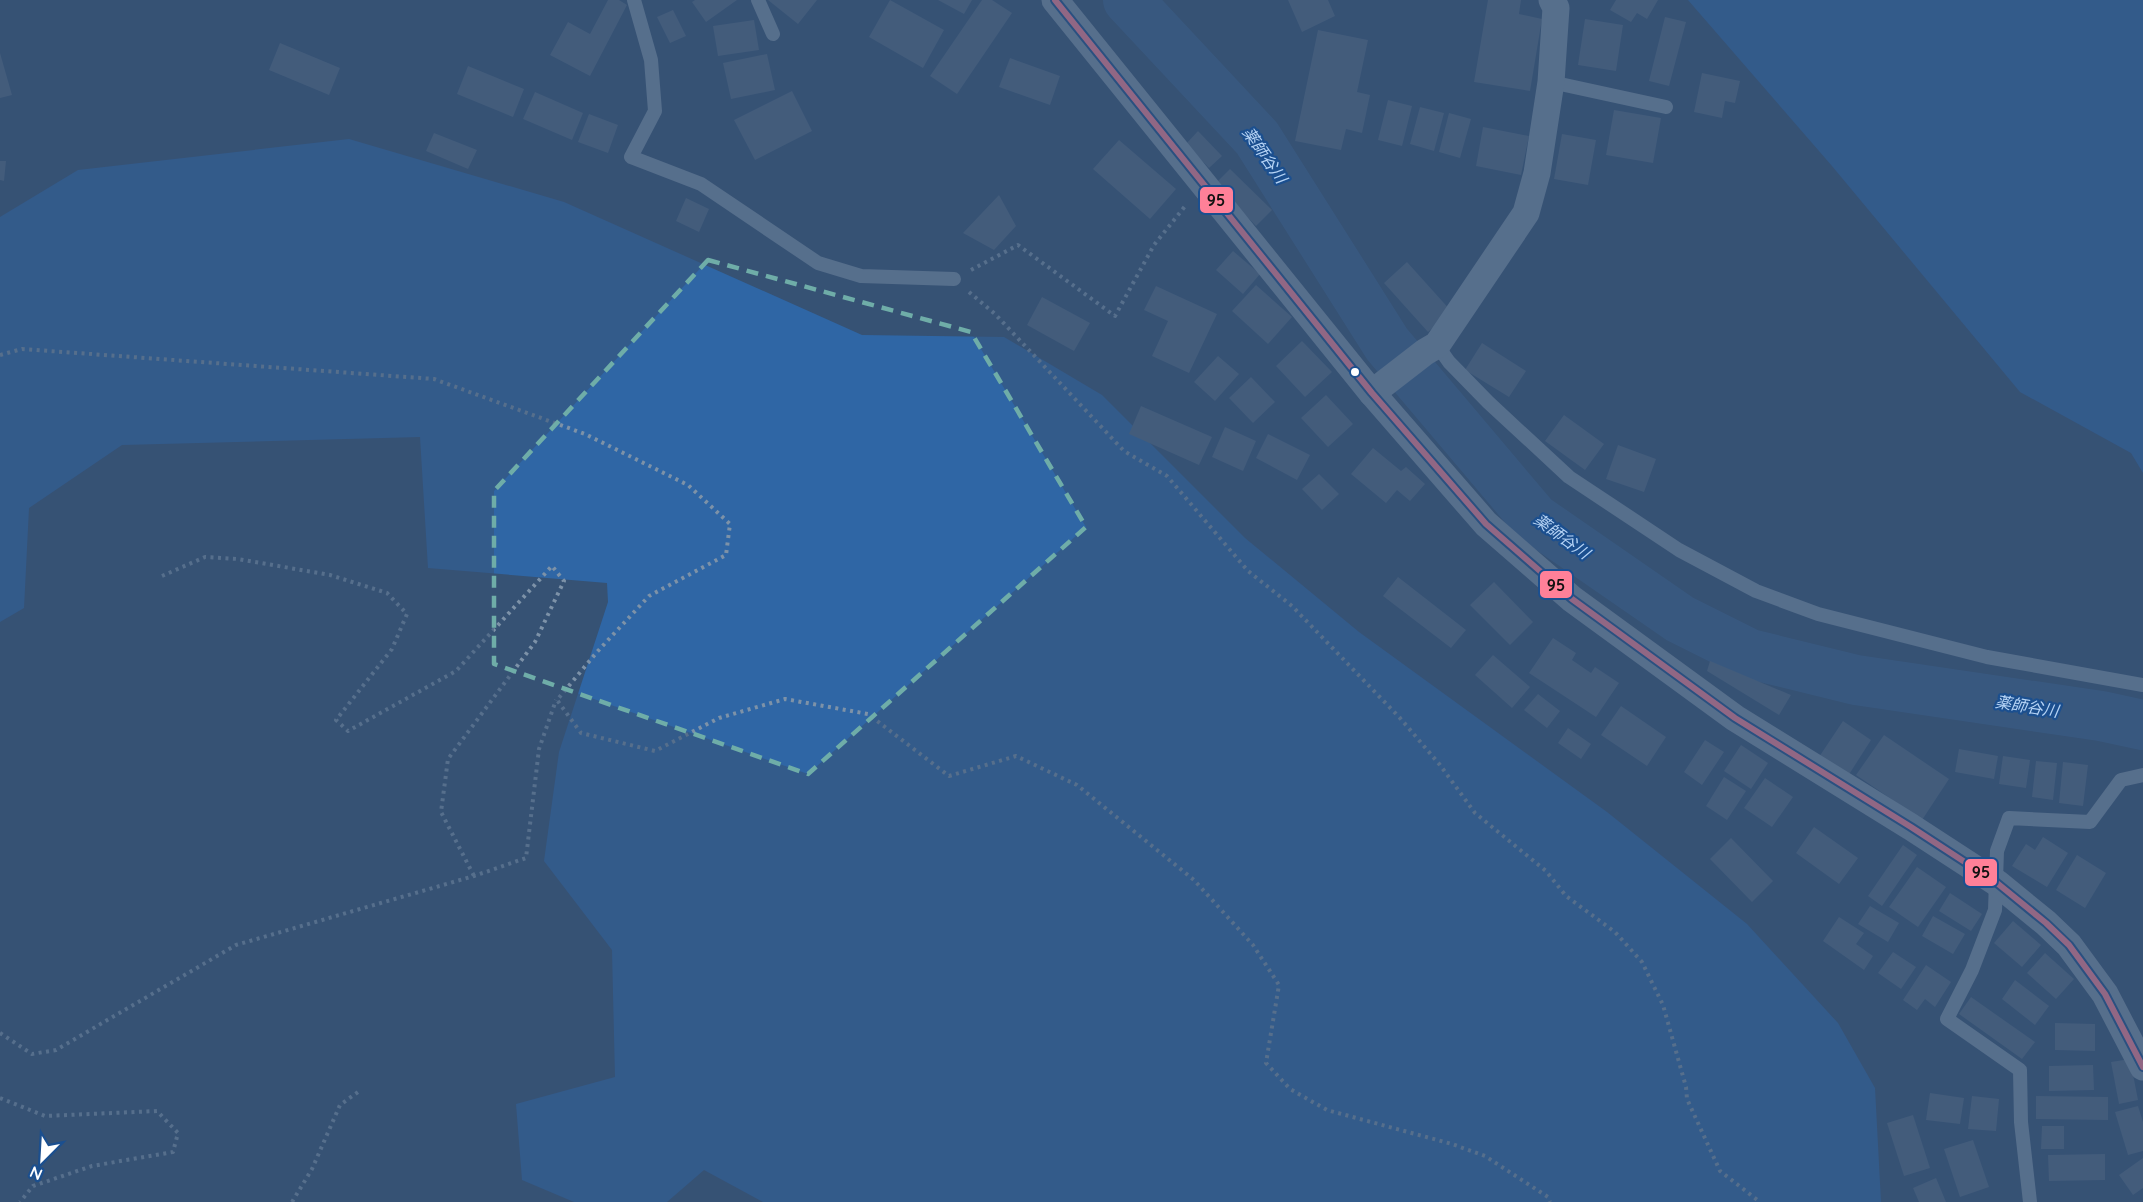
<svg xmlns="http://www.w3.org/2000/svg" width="2143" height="1202" font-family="Quicksand,'Noto Sans JP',sans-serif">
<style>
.green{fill:#2f66a5}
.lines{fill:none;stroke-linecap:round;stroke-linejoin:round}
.river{stroke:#3b618d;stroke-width:50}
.building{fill:#526984}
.path{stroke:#7d92a8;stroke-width:4;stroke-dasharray:3 4.5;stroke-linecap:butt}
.service{stroke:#7d92a8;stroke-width:14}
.minor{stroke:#7d92a8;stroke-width:27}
.bus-1-casing{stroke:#1b4f8f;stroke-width:10}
.bus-1{stroke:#ff8098;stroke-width:6}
.marked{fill:none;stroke:#6fada8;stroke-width:4.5;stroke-dasharray:12 8;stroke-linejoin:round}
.bus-dot{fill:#fff;stroke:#1b4f8f;stroke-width:2}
.labels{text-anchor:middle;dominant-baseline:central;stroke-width:4.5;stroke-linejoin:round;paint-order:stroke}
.water-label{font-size:16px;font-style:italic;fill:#b5d3f5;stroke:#1b4f8f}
.line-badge{stroke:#1b4f8f;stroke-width:2}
.pale-badge-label{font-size:16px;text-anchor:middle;font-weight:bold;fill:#111}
</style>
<rect width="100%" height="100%" fill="#365274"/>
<g class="green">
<polygon points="1688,0 2143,0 2143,473 2131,453 2020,392 1832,166"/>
<polygon points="349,139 564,202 862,335 1004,337 1102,395 1245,538 1359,632 1607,812 1747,924 1838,1023 1875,1088 1881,1202 763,1202 704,1170 667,1202 574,1202 522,1180 516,1104 615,1077 612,950 544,861 559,752 608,602 607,583 428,568 420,437 122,445 29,508 24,608 0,622 0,217 78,170"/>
</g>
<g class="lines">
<polyline class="river" points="1128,0 1257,138 1387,344 1534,518 1680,619 1750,654 1856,680 2101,716 2143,725"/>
</g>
<g class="building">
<polygon points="608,0 619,0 627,5 590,76 550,55 568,22 590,34"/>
<polygon points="695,0 737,0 706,22 692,2"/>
<polygon points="768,0 817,0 798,24"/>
<polygon points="890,0 944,30 923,68 869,37"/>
<polygon points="938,0 972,0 964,14"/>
<polygon points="982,0 992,0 1012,13 957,94 930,76"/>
<polygon points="1288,0 1328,0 1335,16 1302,32"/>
<polygon points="1488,0 1521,0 1519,14 1542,19 1530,91 1474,82"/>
<polygon points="1616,0 1658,0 1647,19 1637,13 1631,22 1610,10"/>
<polygon points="673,10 686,36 670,43 657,17"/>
<polygon points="1665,17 1686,22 1669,86 1649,81"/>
<polygon points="1585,19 1623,25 1616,71 1578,65"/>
<polygon points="754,20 759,50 718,56 713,26"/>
<polygon points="1318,30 1368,40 1357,92 1370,95 1362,133 1346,129 1341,150 1295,141"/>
<polygon points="280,43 340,68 329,95 269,70"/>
<polygon points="0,53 12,95 0,98"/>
<polygon points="767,54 775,90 731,99 723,63"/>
<polygon points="1010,58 1060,76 1050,105 999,87"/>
<polygon points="468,66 524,89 513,117 457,94"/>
<polygon points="1702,73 1740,81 1735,103 1725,101 1722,118 1694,112"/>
<polygon points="792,91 812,131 755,160 734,120"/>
<polygon points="535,92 583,113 572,140 523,119"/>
<polygon points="1388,100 1412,106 1402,146 1378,140"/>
<polygon points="1420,107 1444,113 1434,151 1410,144"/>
<polygon points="1614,110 1661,118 1653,163 1606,155"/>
<polygon points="1449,113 1471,119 1460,158 1439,152"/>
<polygon points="589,114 618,125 608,153 578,142"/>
<polygon points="1483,127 1529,136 1521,175 1476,166"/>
<polygon points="1198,131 1222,156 1209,168 1186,144"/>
<polygon points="434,133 477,150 468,169 426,151"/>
<polygon points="1562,134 1596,140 1588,185 1554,179"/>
<polygon points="1119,140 1176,189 1150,219 1093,169"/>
<polygon points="0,161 6,161 4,181 0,180"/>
<polygon points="1230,169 1272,210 1256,226 1215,184"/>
<polygon points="999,195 1016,226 994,250 963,233"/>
<polygon points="686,198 709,209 699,232 676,221"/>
<polygon points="1233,251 1260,274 1243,294 1216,270"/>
<polygon points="1407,262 1452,312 1428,332 1384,283"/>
<polygon points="1256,285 1292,317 1268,344 1232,311"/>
<polygon points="1156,286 1217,314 1189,373 1152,356 1168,321 1144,310"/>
<polygon points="1042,297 1090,323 1074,351 1027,325"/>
<polygon points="1302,341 1332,372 1305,397 1276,366"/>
<polygon points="1482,343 1526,371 1509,397 1465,370"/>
<polygon points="1218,356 1239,374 1215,401 1194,382"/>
<polygon points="1251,377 1275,402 1253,423 1229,398"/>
<polygon points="1326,395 1353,424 1328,447 1301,418"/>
<polygon points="1141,406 1212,437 1199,465 1129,434"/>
<polygon points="1564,415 1604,444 1585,470 1545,441"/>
<polygon points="1225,427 1256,441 1243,471 1212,457"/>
<polygon points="1268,434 1310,455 1297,480 1256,458"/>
<polygon points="1618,445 1656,459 1644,492 1606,479"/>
<polygon points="1373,448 1401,471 1406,467 1425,484 1410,501 1397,490 1386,503 1351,474"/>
<polygon points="1319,474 1339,494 1322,510 1302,489"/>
<polygon points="1398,577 1466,630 1451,648 1383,596"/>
<polygon points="1494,582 1533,622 1510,645 1470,605"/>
<polygon points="1553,638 1576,653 1572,660 1591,673 1595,667 1619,683 1596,717 1529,673"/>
<polygon points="1493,655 1530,687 1512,708 1475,675"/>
<polygon points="1710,661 1791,695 1779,715 1707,671"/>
<polygon points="1538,694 1560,711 1547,728 1524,710"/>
<polygon points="1621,706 1666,737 1647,766 1601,735"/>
<polygon points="1843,721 1871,740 1848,776 1819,757"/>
<polygon points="1568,728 1591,744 1581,759 1558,743"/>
<polygon points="1884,735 1949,779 1922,820 1856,775"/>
<polygon points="1705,740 1724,752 1702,785 1684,772"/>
<polygon points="1741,745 1768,763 1751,789 1724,771"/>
<polygon points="1959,749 1998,756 1994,779 1955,772"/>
<polygon points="2003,756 2030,760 2026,788 1999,784"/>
<polygon points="2036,761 2057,763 2053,800 2032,797"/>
<polygon points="2063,762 2088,765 2083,806 2059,803"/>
<polygon points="1724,777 1746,791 1727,820 1706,806"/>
<polygon points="1765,778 1793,797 1772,827 1744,808"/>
<polygon points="1814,827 1858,858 1839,884 1796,853"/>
<polygon points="2043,837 2068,853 2047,887 2012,866 2026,844 2035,850"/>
<polygon points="1731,838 1773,881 1752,902 1710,859"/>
<polygon points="1903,845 1917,855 1882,906 1868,896"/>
<polygon points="2077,855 2106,873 2085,908 2056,890"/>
<polygon points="1917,867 1946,887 1918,927 1889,907"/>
<polygon points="1950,893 1982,914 1971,931 1939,911"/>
<polygon points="1870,906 1899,923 1888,942 1858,924"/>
<polygon points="1933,916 1965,934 1953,954 1922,936"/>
<polygon points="1839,917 1864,933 1856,944 1873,956 1864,970 1823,941"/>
<polygon points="2013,921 2041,945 2022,967 1994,943"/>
<polygon points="1893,952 1916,967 1901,989 1878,973"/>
<polygon points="2045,953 2074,979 2056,999 2027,973"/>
<polygon points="1926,965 1951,982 1935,1007 1925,999 1917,1010 1903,1000"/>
<polygon points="2015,980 2049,1006 2035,1025 2002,999"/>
<polygon points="1971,997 2035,1042 2022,1059 1959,1014"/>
<polygon points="2055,1023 2095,1024 2095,1051 2055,1050"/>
<polygon points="2130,1059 2138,1100 2119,1104 2111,1062"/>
<polygon points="2093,1065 2094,1090 2049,1091 2049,1066"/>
<polygon points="1930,1093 1964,1098 1960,1124 1926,1120"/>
<polygon points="1972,1096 1999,1099 1996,1131 1968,1129"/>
<polygon points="2036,1096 2108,1097 2108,1120 2036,1119"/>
<polygon points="2138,1106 2143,1122 2143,1151 2128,1155 2115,1112"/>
<polygon points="1913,1115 1930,1168 1904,1176 1887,1123"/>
<polygon points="2042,1126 2064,1126 2064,1149 2041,1149"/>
<polygon points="1973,1140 1989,1187 1960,1197 1944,1149"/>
<polygon points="2105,1154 2105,1180 2049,1181 2048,1155"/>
<polygon points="2143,1158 2143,1188 2133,1195 2119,1175"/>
<polygon points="1936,1178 1946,1202 1919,1202 1913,1188"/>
</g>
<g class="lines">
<g class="path">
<polyline points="971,270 1018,245 1115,316 1154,245 1186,205"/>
<polyline points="969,292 995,314 1124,451 1167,476 1248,571 1292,606 1400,718 1440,765 1475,813 1546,871 1566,896 1615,932 1642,962 1663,1005 1686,1087 1687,1099 1720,1171 1760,1202"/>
<polyline points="0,355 22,349 434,379 585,434 688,485 730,524 726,555 649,596 597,652 557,700 581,733 655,751 719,718 785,699 868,714 949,776 1016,756 1077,785 1194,880 1253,945 1279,985 1266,1063 1290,1089 1327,1110 1452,1144 1485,1156 1548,1197 1550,1202"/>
<polyline points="162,576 205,557 238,559 330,575 387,593 407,614 392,649 336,720 348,731 456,671 552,566 564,581 535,642 448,759 441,812 474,876"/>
<polyline points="0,1033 32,1054 56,1050 236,945 474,876 526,858 539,749 556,700"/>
<polyline points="0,1098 45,1116 157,1111 178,1133 173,1152 92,1166 33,1186 20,1202"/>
<polyline points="292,1202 312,1169 340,1105 358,1092"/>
</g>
<g class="service">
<polyline points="634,0 651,60 655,111 631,157 701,184 818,263 861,276 954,279"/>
<polyline points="758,0 773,34"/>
<polyline points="1551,82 1666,107"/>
<polyline points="1437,345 1449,362 1488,402 1569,477 1679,550 1756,591 1818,614 1987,657 2143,685"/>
<polyline points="2030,1202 2021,1122 2020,1070 1947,1019 1972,970 1995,910 1997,851 2009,818 2090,822 2121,780 2143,775"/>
</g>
<g class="minor">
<polyline points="1055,0 1372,393 1486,524 1572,599 1735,718 1911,827 1997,883 2046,923 2069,945 2105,994 2143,1067"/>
<polyline points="1372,393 1425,352 1437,345 1526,213 1537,173 1551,82 1556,8 1552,0"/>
</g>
<defs>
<polyline id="bus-1" points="1055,0 1372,393 1486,524 1572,599 1735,718 1911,827 1997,883 2046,923 2069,945 2105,994 2143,1067"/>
</defs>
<use href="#bus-1" class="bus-1-casing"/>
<use href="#bus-1" class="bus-1"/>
</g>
<path d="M0 0H2143V1202H0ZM708,260L971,332L1086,527L808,774L494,664V491Z" fill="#365274" fill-opacity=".55" fill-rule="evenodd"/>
<path class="marked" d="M708,260L971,332L1086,527L808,774L494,664V491Z"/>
<circle class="bus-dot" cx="1355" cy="372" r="5"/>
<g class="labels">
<g class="water-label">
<text transform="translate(1265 155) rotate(55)">薬師谷川</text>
<text transform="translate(1562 536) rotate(36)">薬師谷川</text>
<text transform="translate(2027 706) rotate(9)">薬師谷川</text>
</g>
</g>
<g class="line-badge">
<rect x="1199" y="186" width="35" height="28" rx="6" fill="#ff8098"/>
<rect x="1539" y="570" width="34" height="29" rx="6" fill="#ff8098"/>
<rect x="1964" y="858" width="34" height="29" rx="6" fill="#ff8098"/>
</g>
<g class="pale-badge-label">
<text x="1216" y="206">95</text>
<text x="1556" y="591">95</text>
<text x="1981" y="878">95</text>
</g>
<g transform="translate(42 1160) rotate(204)" stroke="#1b4f8f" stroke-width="4.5" paint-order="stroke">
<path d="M0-4.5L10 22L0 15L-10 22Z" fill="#ffffff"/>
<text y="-9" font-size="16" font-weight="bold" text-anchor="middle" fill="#ffffff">N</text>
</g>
</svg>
